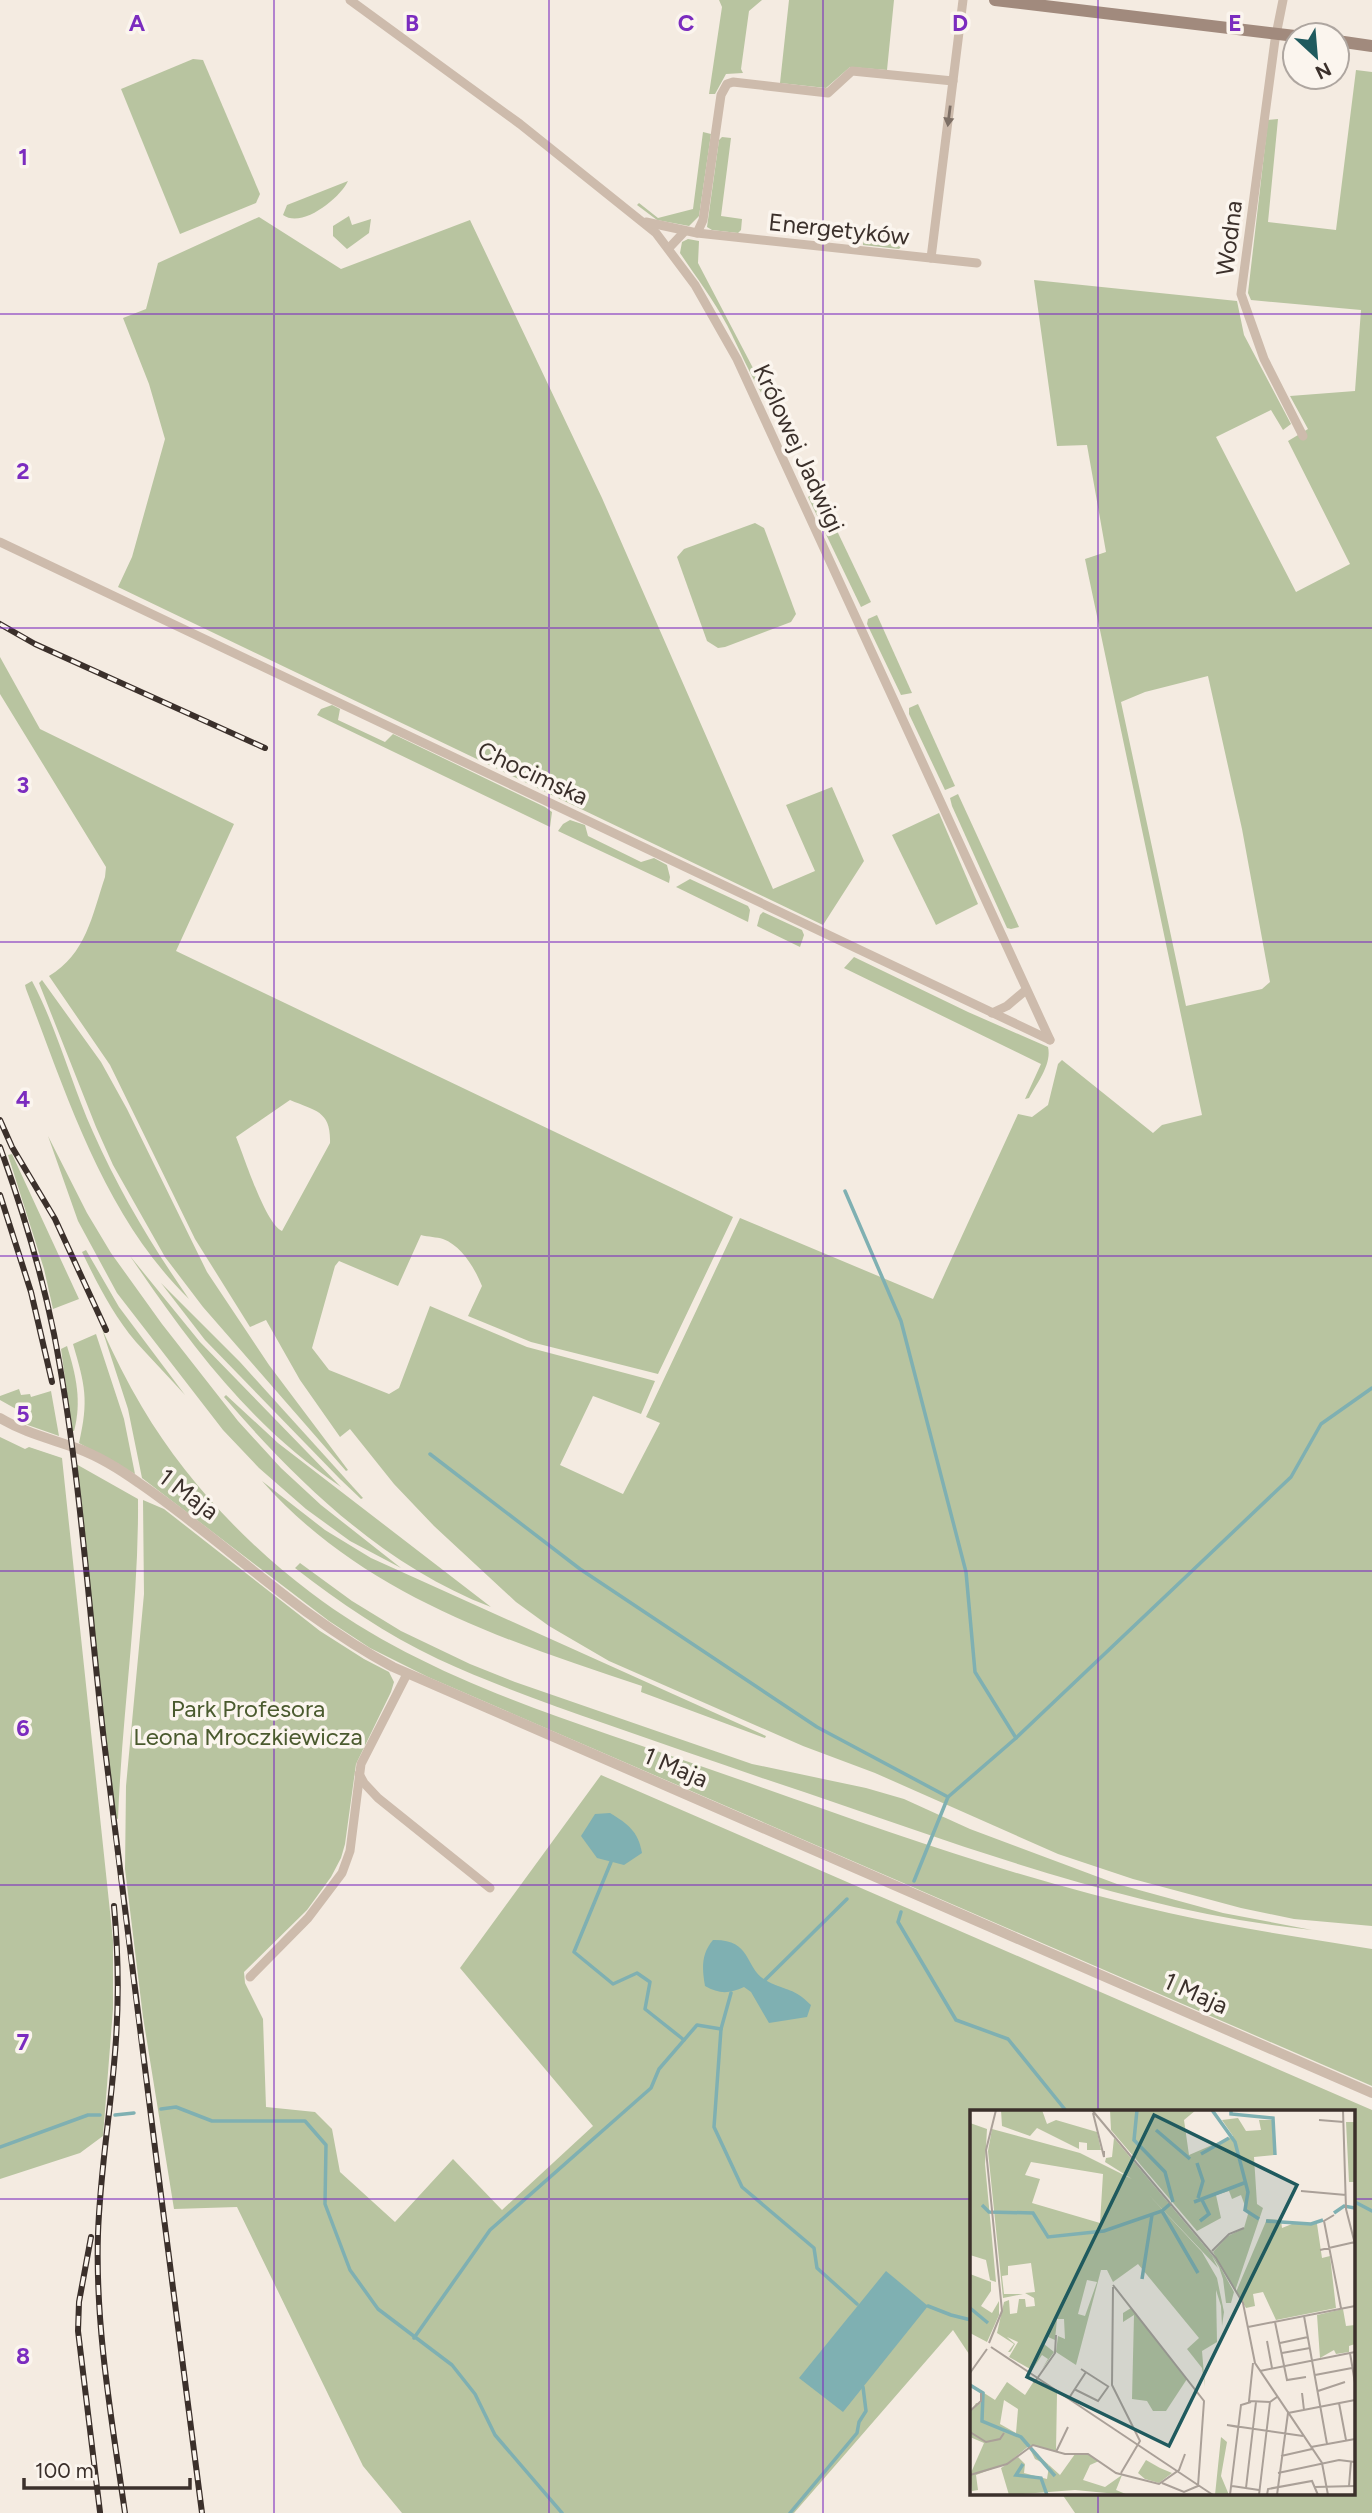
<svg xmlns="http://www.w3.org/2000/svg" width="1372" height="2513" font-family="Figtree,sans-serif">
<style>
.green{fill:#b8c4a0;fill-rule:evenodd}
.water{fill:#7fb0b2}
.lines{fill:none;stroke-linecap:round;stroke-linejoin:round}
.stream{stroke:#7fb0b2;stroke-width:3.5}
.minor{stroke:#cdbbac;stroke-width:9}
.tertiary{stroke:#cdbbac;stroke-width:10}
.secondary{stroke:#a18a7d;stroke-width:12}
.rail-casing{stroke:#3b302b;stroke-width:6}
.rail{stroke:#fbf5ee;stroke-width:3.5;stroke-dasharray:10;stroke-linecap:butt}
.oneway{fill:#7d6f65}
.grid{fill:none;stroke:#7b2cbf;stroke-width:2;stroke-opacity:0.55}
.labels{text-anchor:middle;dominant-baseline:central;stroke-width:7;stroke-linejoin:round;paint-order:stroke}
.street-label{font-size:24px;fill:#3b302b;stroke:#fbf5ee}
.park-label{font-size:24px;fill:#4a5a2e;stroke:#fbf5ee}
.inset-river{fill:none;stroke:#7fb0b2;stroke-width:3.5}
.inset-road{fill:none;stroke:#aaa098;stroke-width:2}
.view{fill:#1f5a5e;fill-opacity:0.15;stroke:#1f5a5e;stroke-width:3.5}
.inset-edge{fill:none;stroke:#3b302b;stroke-width:3.5}
.grid-label{font-size:23px;text-anchor:middle;font-weight:bold;fill:#7b2cbf;stroke:#fbf5ee;stroke-width:7;stroke-linejoin:round;paint-order:stroke}
</style>
<rect width="100%" height="100%" fill="#f4ebe1"/>
<g class="green">
<polygon points="719,0 762,0 749,11 741,69 743,73 726,74 715,94 709,94 722,7"/>
<polygon points="789,0 894,0 887,70 850,67 826,88 780,83"/>
<polygon points="193,59 203,60 260,194 256,203 180,234 121,89"/>
<path d="M1356,70L1372,72V1926L1294,1919L1241,1908L1133,1879L1058,1854L875,1773L803,1746L609,1661L549,1626L516,1602L434,1526L394,1484L350,1429L340,1437L300,1380L266,1320L250,1327L195,1239L110,1065L49,976C86,954 92,916 105,877L106,867L0,694V657L40,729L234,824L176,951L733,1217L658,1374L531,1342L468,1316L482,1286C475,1269 462,1246 443,1239C437,1237 428,1237 421,1235L398,1286L339,1261L335,1266L312,1348L329,1370L389,1394L399,1388L430,1306L527,1347L655,1381L641,1414L593,1396L560,1465L623,1494L660,1423L646,1417L740,1218L933,1299L1018,1114L1032,1117L1048,1105L1058,1064L1062,1060L1153,1133L1162,1125L1202,1115L1085,559L1106,552L1087,445L1057,446L1034,280L1237,301L1244,335L1291,424L1283,430L1271,410L1216,437L1296,592L1350,564L1288,441L1308,429L1290,396L1355,391L1361,310L1251,300L1248,293L1268,120L1278,119L1268,222L1336,230ZM1208,676L1242,829L1270,982L1262,989L1186,1006L1121,702L1145,692ZM290,1100C316,1111 331,1111 330,1143L282,1231C265,1223 244,1156 236,1137Z"/>
<polygon points="703,132 711,134 699,216 689,226 657,220 637,205 639,203 658,218 693,209"/>
<polygon points="722,137 731,138 721,216 742,219 741,230 738,233 712,230 707,227 719,140"/>
<path d="M348,181C340,198 302,229 283,215L287,205Z"/>
<polygon points="349,216 352,225 371,219 369,233 347,249 333,236 333,226"/>
<polygon points="259,217 341,269 470,220 602,498 773,889 815,871 786,805 832,787 864,861 823,925 118,587 132,557 165,439 149,384 123,318 146,309 158,263"/>
<polygon points="864,232 903,236 901,247 899,249 863,245"/>
<path d="M688,239L699,241L698,263L764,389L772,388L781,407L770,406C752,381 741,352 727,325C713,299 696,277 680,253L682,242Z"/>
<polygon points="818,491 871,602 861,607 808,497"/>
<polygon points="755,523 764,528 796,614 791,622 725,647 718,648 707,641 677,557 684,549"/>
<polygon points="877,615 912,693 901,695 867,624 868,619"/>
<polygon points="918,704 955,786 945,790 909,714 909,708"/>
<polygon points="332,705 340,709 338,720 385,742 393,734 545,807 552,812 550,827 317,715 321,709"/>
<polygon points="958,794 1019,927 1011,929 1007,928 952,806 950,798"/>
<polygon points="939,813 978,904 936,925 892,835"/>
<polygon points="570,820 585,825 588,836 641,862 654,858 667,865 670,877 669,883 558,831 563,824"/>
<polygon points="690,879 748,906 750,910 748,922 676,887"/>
<polygon points="763,912 802,930 804,935 800,947 757,926 760,915"/>
<path d="M854,957L968,1012L1048,1047C1052,1064 1037,1083 1029,1098L1025,1099L1041,1064L844,968Z"/>
<polygon points="42,980 101,1062 127,1109 207,1272 269,1365 348,1470 346,1471 203,1307 165,1257 113,1165 96,1127 39,983"/>
<path d="M32,981C57,1028 71,1083 93,1132C119,1191 152,1246 189,1299C104,1216 68,1098 26,989L25,985Z"/>
<polygon points="48,1136 87,1213 111,1253 162,1324 238,1421 281,1468 321,1505 401,1568 350,1541 306,1509 259,1468 223,1430 117,1293 78,1221"/>
<polygon points="12,1154 79,1299 53,1309 44,1269 8,1155"/>
<path d="M86,1250L119,1307L185,1395C169,1377 152,1360 136,1342C113,1315 97,1283 82,1252Z"/>
<path d="M130,1256L200,1342L341,1487C250,1426 191,1345 130,1256Z"/>
<polygon points="161,1283 240,1362 363,1498 361,1499 340,1479 205,1340"/>
<path d="M102,1329C114,1355 127,1382 142,1407C184,1478 244,1542 310,1592C427,1681 574,1721 712,1770C862,1822 1013,1879 1169,1913C1236,1928 1304,1938 1372,1949V2086L428,1677L370,1648L329,1621L142,1478L128,1409Z"/>
<path d="M96,1334L124,1419L135,1474L79,1443C89,1400 85,1385 73,1344Z"/>
<path d="M67,1346C76,1375 82,1401 74,1431H72L61,1349Z"/>
<polygon points="19,1389 21,1395 30,1394 31,1397 51,1391 59,1436 22,1423 25,1414 0,1400 0,1396"/>
<path d="M226,1395L278,1443L491,1607C385,1567 297,1482 224,1397Z"/>
<polygon points="0,1437 25,1449 29,1447 62,1458 113,1940 113,2009 103,2136 80,2153 0,2179"/>
<path d="M76,1464L138,1499C139,1606 122,1712 118,1819L115,1818Z"/>
<path d="M262,1481L325,1530L371,1558L766,1736L765,1738L641,1692L642,1686C503,1640 362,1594 262,1481Z"/>
<polygon points="143,1500 164,1509 320,1631 364,1659 389,1672 394,1682 391,1692 356,1764 345,1844 341,1858 331,1877 307,1910 244,1972 245,1983 263,2019 266,2107 315,2112 332,2129 340,2172 395,2222 453,2159 502,2210 593,2126 460,1968 601,1775 1372,2110 1372,2513 1075,2513 1062,2494 1353,2494 1353,2112 971,2112 971,2357 953,2330 794,2513 402,2513 363,2466 237,2207 174,2209 143,2017 125,1869 126,1786 144,1594"/>
<path d="M300,1563L352,1601L401,1631L470,1664L515,1682L752,1764L866,1788L904,1799L970,1829L1117,1884L1223,1913L1312,1930C1139,1912 971,1849 807,1793C740,1771 673,1747 606,1724C549,1704 492,1684 438,1659C387,1635 339,1602 295,1568Z"/>
</g>
<g class="water">
<path d="M610,1813C628,1824 638,1831 642,1853L624,1865L597,1858L581,1836L595,1814Z"/>
<path d="M713,1940C753,1939 744,1969 767,1981C788,1992 793,1987 811,2005L807,2017L769,2023L751,1992L744,1987C729,1994 719,1994 705,1986C702,1969 701,1954 713,1940Z"/>
<polygon points="886,2271 928,2306 843,2412 799,2378"/>
</g>
<g class="lines">
<g class="stream">
<polyline points="845,1191 901,1321 966,1572 975,1672 1016,1738"/>
<polyline points="430,1454 580,1569 817,1727 948,1797"/>
<polyline points="611,1862 574,1952 613,1984 637,1973 650,1982 645,2009 684,2040"/>
<polyline points="914,1881 948,1797 1016,1738 1291,1477 1321,1424 1372,1388"/>
<polyline points="901,1912 898,1922 956,2020 1008,2039 1067,2112"/>
<polyline points="765,1980 847,1899"/>
<polyline points="721,2029 714,2127 742,2187 814,2248 817,2268 857,2304"/>
<polyline points="161,2109 176,2107 212,2121 305,2121 326,2145 325,2204 350,2270 378,2309 452,2365 475,2394 495,2435 562,2513"/>
<polyline points="115,2115 134,2113"/>
<polyline points="0,2147 88,2115 100,2115"/>
<polyline points="1353,2201 1372,2211"/>
<polyline points="928,2306 951,2315 971,2320"/>
<polyline points="414,2338 490,2230 651,2088 659,2069 697,2025 721,2029 731,1993"/>
<polyline points="790,2513 857,2433 859,2422 866,2411 863,2387"/>
</g>
<g class="minor">
<polyline points="350,0 520,124 656,233 695,285 737,359 1050,1040"/>
<polyline points="1283,0 1275,40 1241,294 1264,359 1303,436"/>
<polyline points="646,222 697,233 977,263"/>
<polyline points="697,233 703,220 721,95 727,84 733,82 828,93 852,71 953,81"/>
<polyline points="669,248 685,231"/>
<polyline points="931,258 963,0"/>
<polyline points="0,542 1050,1040"/>
<polyline points="992,1013 1007,1006 1026,990"/>
<polyline points="359,1774 364,1783 378,1798 490,1888"/>
<polyline points="250,1977 308,1918 342,1873 350,1851 361,1764 407,1674"/>
</g>
<path class="tertiary" d="M0,1418C25,1433 52,1439 79,1449C100,1457 121,1470 139,1483C225,1542 300,1618 393,1667L1372,2093"/>
<g class="secondary">
<polyline points="995,0 1295,36"/>
<polyline points="1337,41 1372,46"/>
</g>
<defs>
<g id="rail">
<polyline points="0,624 35,644 265,748"/>
<polyline points="0,1120 12,1147 55,1219 106,1330"/>
<path d="M0,1147C22,1208 41,1270 54,1334C80,1468 88,1605 104,1741C135,1998 169,2256 202,2513"/>
<polyline points="0,1195 31,1292 52,1382"/>
<path d="M114,1906C118,1950 119,1995 116,2039C112,2104 100,2169 98,2234C95,2327 112,2421 125,2513"/>
<polyline points="91,2237 79,2302 78,2331 100,2512"/>
</g>
</defs>
<use href="#rail" class="rail-casing"/>
<use href="#rail" class="rail"/>
</g>
<defs><path id="oneway-solid" d="M-6-.8H1V-3.2L6.5 0L1 3.2V.8H-6Z" transform="scale(1.75)"/></defs>
<use class="oneway" href="#oneway-solid" transform="translate(949 116) rotate(97)"/>
<path class="grid" d="M274,0V2513M549,0V2513M823,0V2513M1098,0V2112M0,314H1372M0,628H1372M0,942H1372M0,1256H1372M0,1571H1372M0,1885H1372M0,2199H971M1353,2199H1372M1098,2494V2513"/>
<g class="labels">
<g class="street-label">
<text transform="translate(839 229) rotate(6)">Energetyków</text>
<text transform="translate(1229 238) rotate(-83)">Wodna</text>
<text transform="translate(799 448) rotate(65)">Królowej Jadwigi</text>
<text transform="translate(533 773) rotate(25)">Chocimska</text>
<text transform="translate(189 1494) rotate(37)">1 Maja</text>
<text transform="translate(676 1767) rotate(23)">1 Maja</text>
<text transform="translate(1196 1993) rotate(24)">1 Maja</text>
</g>
<g class="park-label">
<text x="248" y="1708">Park Profesora<tspan x="248" dy="28">Leona Mroczkiewicza</tspan></text>
</g>
</g>
<g transform="translate(970 2110)">
<rect width="385" height="385" fill="#f4ebe1"/>
<path d="M31,0H72L77,14L86,10L127,22L131,40H117V33L109,32V39L67,18L60,26L32,16ZM140,0H226L214,10L219,45L263,26L252,10L268,8L276,21L291,20L289,10H302L304,45L284,47L287,94L293,98L265,181L243,142L258,126L274,118L278,104L271,85L262,89L259,81L246,85L251,108L227,121L141,20ZM376,12H385V72H379ZM0,13L17,19L15,54L26,172L20,170L16,150L0,145ZM22,19L110,43L162,69L135,52L136,48L142,47L144,28L247,151L264,182L261,193H256L253,169L249,157L242,146L248,158L177,83L232,142L247,168L254,202L252,216L251,196L246,180L247,232L232,241L235,277L232,258L217,239L229,228L168,154L143,172L137,160H131L106,255L86,242L88,226L95,229L94,209H87L85,230L78,227L74,234L84,242L72,259L78,249L72,245L62,260L39,247L48,232L37,227L45,234L41,241L40,242H38L44,234L27,223L34,192L39,190L40,204L47,203L49,189H55L56,197L65,196L64,188L55,183L65,182L61,153L38,156V165L32,166L34,184H53L33,188L18,41ZM61,52L133,64L130,113L62,93L70,69L55,65ZM117,170L127,172L115,206L108,204ZM297,109L311,110L312,118L327,112L347,114L352,148L360,146L366,198L306,210L293,182L283,184L285,196L276,198L266,182ZM0,164L21,172V181L11,196L22,203L29,191V205L17,232L0,223ZM161,198L217,269L196,301H183L177,291L162,289L164,205L153,212V203ZM373,199L376,216L385,215V234L379,236V242L366,244L364,240L350,248L347,205ZM64,271L87,283L86,341L60,335L38,353L6,365L8,380L2,381L0,365L14,333L0,327V303L6,293H12V284L0,274L25,290L37,272L55,285ZM34,290L48,299L46,323L30,314ZM251,327L257,332L251,366L259,385H245ZM59,337L90,365L105,344H117L129,351L120,355L113,370L135,377L152,365L146,380L158,385L105,380L39,385L31,358L48,347L55,354L54,363L77,369L79,356L65,349ZM176,350L190,358L202,363L189,373L175,369L168,363Z" fill="#b8c4a0" fill-rule="evenodd"/>
<path class="inset-river" d="M167,0L164,30L195,62L203,92M242,0L265,32L278,82L275,100L289,109M261,0V4L303,8L305,45M186,20L220,49M231,44L259,28M227,53L233,71L228,88M224,92L274,73M12,95L19,102L63,103L78,127L134,121L192,101L200,94M192,101L228,163M364,103L374,96L385,98M230,111L239,104L232,90M296,111L341,114L353,110M172,169L182,105M0,198L18,213M0,275L13,283L12,311L51,327L85,366M53,354L46,365L71,368L77,385"/>
<path class="inset-road" d="M122,0L246,148L273,193L285,253L352,353L358,385M373,0L376,99L385,134M123,3L134,47V41M349,10L374,12M331,81L376,85M364,105L354,111L371,198M350,140L385,132M242,141L259,124L274,118M143,175L234,291L228,376L214,382L192,373M143,177L142,275L170,331L151,363M334,206L357,334M305,212L317,270L336,267M278,217L385,196M297,231L302,258M19,233L32,201L16,40L26,0M310,233L338,227M21,237L243,385M312,243L340,238M380,243L385,273M283,253L279,291L300,292L307,287M111,259L139,277M290,261L385,242M0,263L17,239M345,265L382,258M64,273L85,243L86,225M104,279L128,291L138,277M348,281L375,272M99,288L116,262M333,291L332,283L334,300M369,293L376,330M0,301L11,291V283M318,303L385,290M268,317L257,315L333,326M0,322L16,332L30,329L34,323M341,337L385,329M86,342L98,317M311,346L342,339M308,363L369,350L385,352M0,365L37,354L63,335L95,344H118L146,363L189,374L209,360L215,344M262,376L289,380M379,376L381,351M345,377L385,376M276,378L286,292M260,385L271,295L281,292M289,385L300,292M297,385L298,379L342,371L348,385M307,385L318,303"/>
<path class="view" d="M184,5L327,75L199,336L57,267Z"/>
<rect width="385" height="385" class="inset-edge"/>
</g>
<g class="grid-label">
<text x="137" y="31">A</text>
<text x="412" y="31">B</text>
<text x="686" y="31">C</text>
<text x="960" y="31">D</text>
<text x="1235" y="31">E</text>
<text x="23" y="165">1</text>
<text x="23" y="479">2</text>
<text x="23" y="793">3</text>
<text x="23" y="1107">4</text>
<text x="23" y="1422">5</text>
<text x="23" y="1736">6</text>
<text x="23" y="2050">7</text>
<text x="23" y="2364">8</text>
</g>
<g transform="translate(1316 56) rotate(154)"><circle r="33" fill="#fbf5ee" stroke="#aea6a0" stroke-width="2"/>
<path d="M0-5L12 26L0 18L-12 26Z" fill="#1f5a5e"/>
<text y="-10" font-size="19" font-weight="bold" text-anchor="middle" fill="#3b302b">N</text>
</g>
<path d="M24 2478v10h166v-10" fill="none" stroke="#3b302b" stroke-width="3.5"/>
<text x="35" y="2478" font-size="21" fill="#3b302b" stroke="#fbf5ee" stroke-width="5" paint-order="stroke">100 m</text>
</svg>
